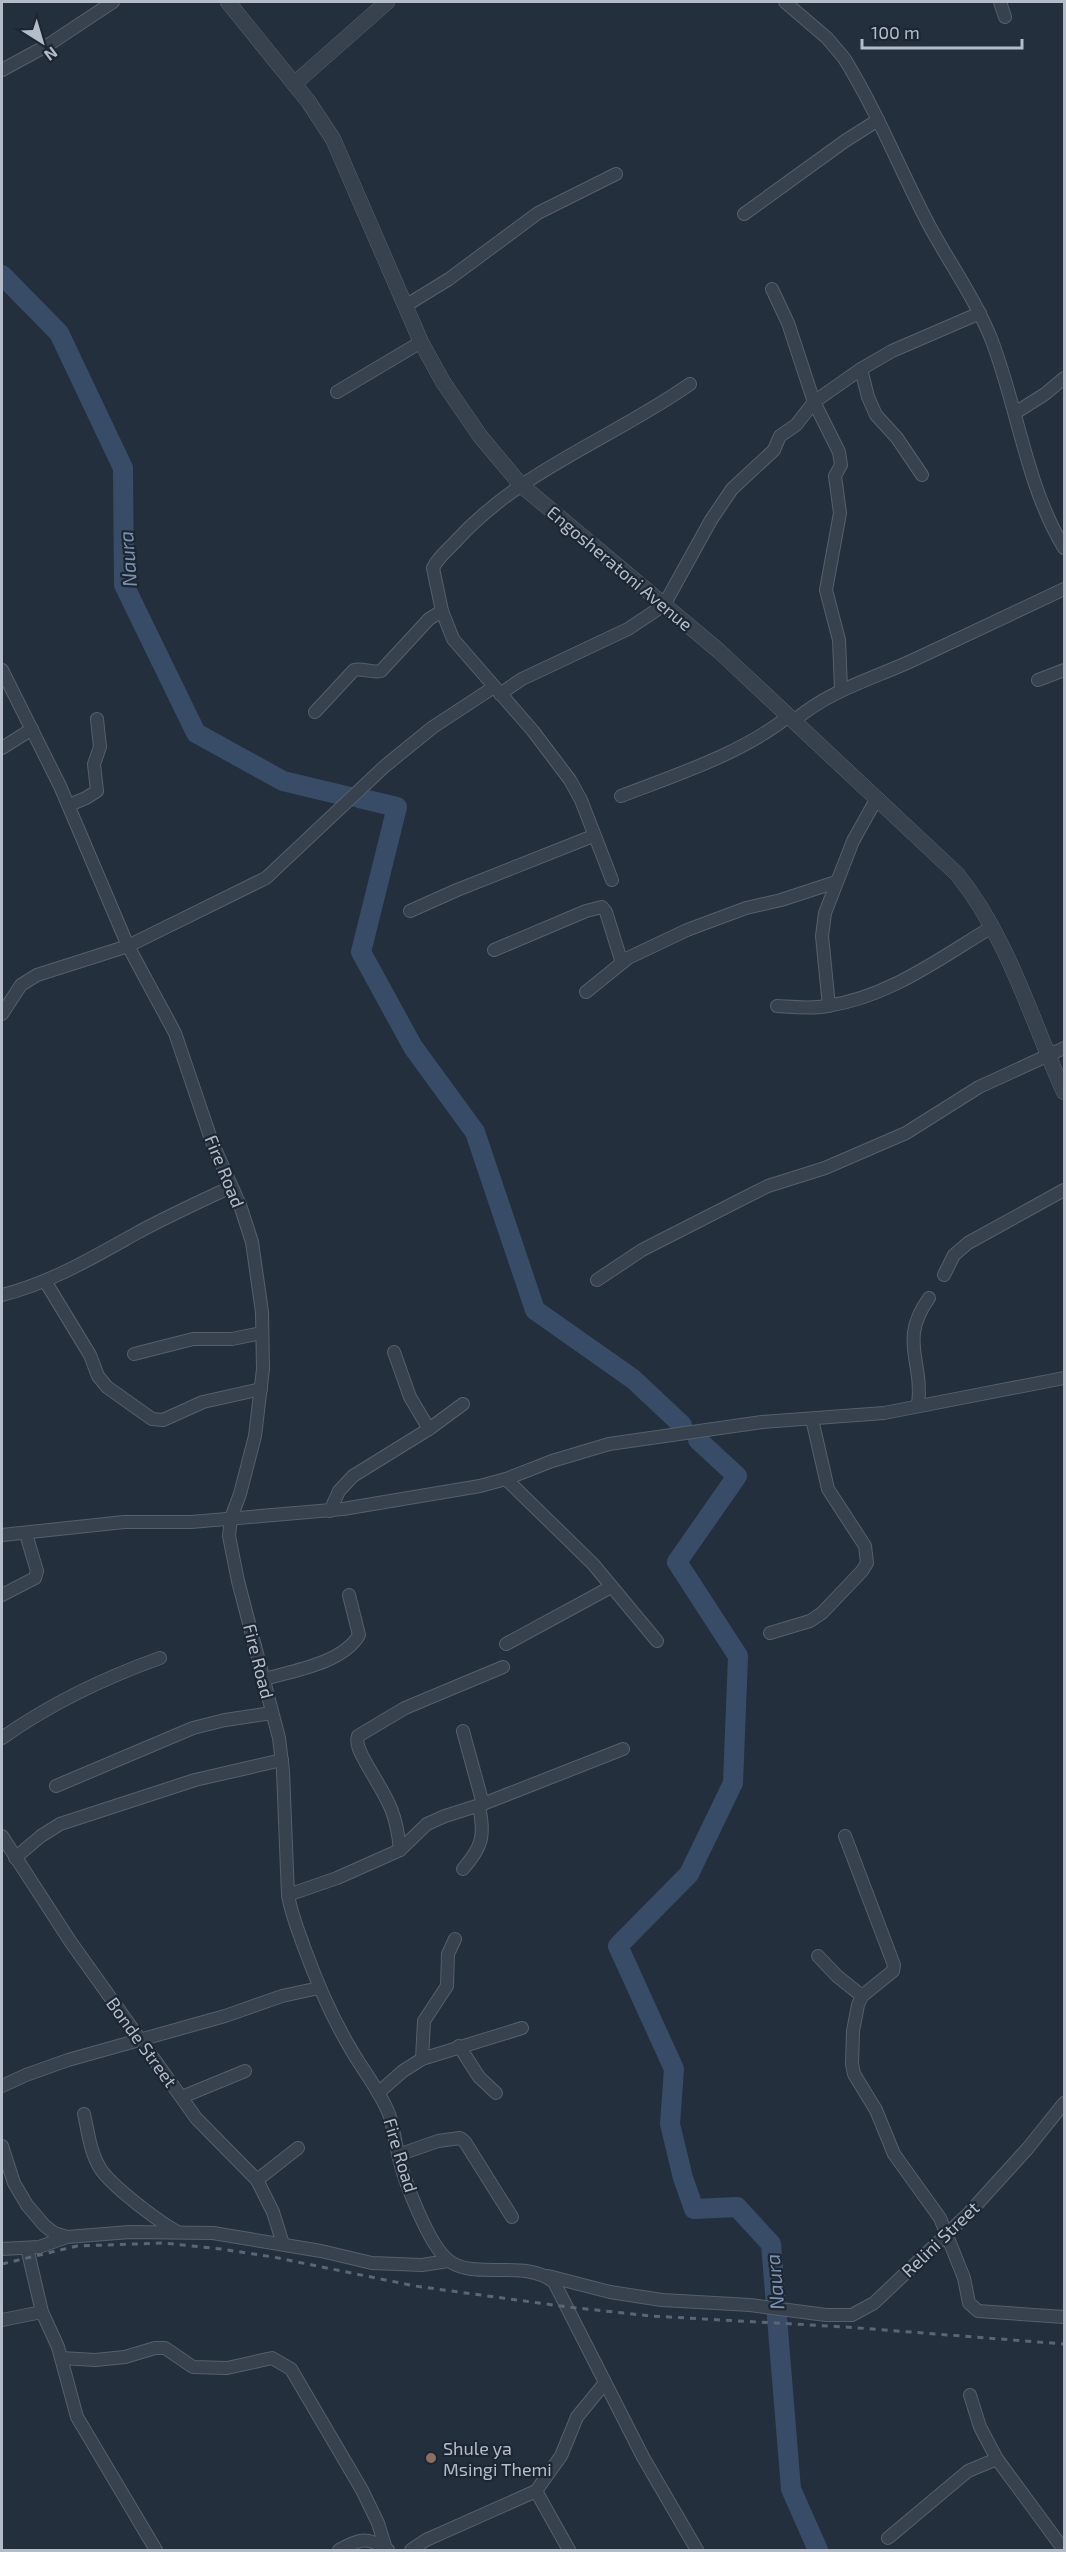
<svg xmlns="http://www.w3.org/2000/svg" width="1066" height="2552" font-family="'Exo 2',sans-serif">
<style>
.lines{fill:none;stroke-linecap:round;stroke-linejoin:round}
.river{stroke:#394c67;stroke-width:20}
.minor-casing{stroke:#565f6c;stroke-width:14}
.tertiary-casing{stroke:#565f6c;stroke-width:16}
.minor{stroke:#38414e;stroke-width:12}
.tertiary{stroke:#38414e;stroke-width:15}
.rail{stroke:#5a6575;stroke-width:3;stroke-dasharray:6 6;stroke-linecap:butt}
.education-dot{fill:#8d6e63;stroke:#1d2633;stroke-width:2}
.labels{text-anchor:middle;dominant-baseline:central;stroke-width:4.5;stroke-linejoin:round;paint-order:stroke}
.street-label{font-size:18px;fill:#b4bcc9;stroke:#1d2633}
.poi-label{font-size:18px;fill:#b4bcc9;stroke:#1d2633;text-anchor:start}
.water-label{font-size:20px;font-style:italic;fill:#7c92b1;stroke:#1d2633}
</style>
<rect width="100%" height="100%" fill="#242f3e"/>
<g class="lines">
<g class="river">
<polyline points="2,275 59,333 123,468 124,585 196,733 283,781 350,797"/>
<polyline points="359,798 397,807 361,952 413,1047 475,1132 535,1310 633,1379 682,1425"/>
<polyline points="698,1440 737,1476 677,1562 738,1656 733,1783 689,1874 618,1946 674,2069 670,2124 683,2178 694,2209 737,2207 771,2244 791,2489 818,2550"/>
</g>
<defs>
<g id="minor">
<path d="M785,2L827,38L844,58C877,111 900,170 929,225C950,264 976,300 992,341C1018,409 1026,485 1064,548"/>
<polyline points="1000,2 1005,17"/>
<polyline points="2,70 48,45 113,2"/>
<polyline points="744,214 845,141 878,120"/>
<polyline points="772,289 788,323 814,402 839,452 841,465 835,476 840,513 826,590 839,640 841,689"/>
<polyline points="405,306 449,279 538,213 616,174"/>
<polyline points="861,369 868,397 876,415 897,438 922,475"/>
<polyline points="337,392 421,342"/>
<polyline points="1015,413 1045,394 1064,378"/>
<path d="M2,670L60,786L128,946L175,1033L212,1142L240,1205L252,1242L262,1312L263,1369L255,1436L240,1494L231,1518L229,1536L238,1581L279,1738L283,1771L288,1895C291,1913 298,1930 304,1947C317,1983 332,2018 352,2051C364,2072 380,2091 389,2114C394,2128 395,2143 399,2158C405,2183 429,2245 448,2260C473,2281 524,2258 554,2282L643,2457L697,2550"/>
<polyline points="1038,680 1064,670"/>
<polyline points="500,694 522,679 628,629 664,605 711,520 732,489 774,450 780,436 796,425 814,402 861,369 892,351 980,313"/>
<path d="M315,712L354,670C363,668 371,673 381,671L429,619L442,611"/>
<path d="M795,720C829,691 869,680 909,662C961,638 1013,613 1064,589"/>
<polyline points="2,748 32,729"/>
<path d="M621,796C678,774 741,754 789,716"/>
<polyline points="69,805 86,798 97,791 94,764 100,747 97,719"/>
<path d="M612,880L581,800L570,780L533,731L453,639L442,611L433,568C438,557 449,549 457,540C521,470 613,438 690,384"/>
<polyline points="410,911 457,890 593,836"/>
<polyline points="494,950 586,911 602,907 606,912 622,963"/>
<polyline points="586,992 628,958 687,930 746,908 781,900 836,882"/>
<path d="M777,1006C794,1007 811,1009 827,1006C889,997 940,958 992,927"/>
<polyline points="829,1006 822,936 825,913 853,841 877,798"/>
<polyline points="2,1014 21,985 37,975 128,946 266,878 385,766 433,727 494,687"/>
<polyline points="944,1275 954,1255 968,1243 1064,1190"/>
<polyline points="597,1280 642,1250 750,1195 768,1186 825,1168 906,1133 979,1087 1064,1048"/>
<polyline points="45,1281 90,1355 98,1376 107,1387 152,1419 163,1420 203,1402 261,1389"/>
<path d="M2,1295C50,1283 92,1258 135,1234C166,1217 199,1202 231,1187"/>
<polyline points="394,1352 410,1397 429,1429"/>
<polyline points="134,1354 193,1339 232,1339 262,1333"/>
<path d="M918,1406C924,1360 898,1341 929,1298"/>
<polyline points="506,1479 593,1564 657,1641"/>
<polyline points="330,1511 339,1491 353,1476 429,1429 463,1404"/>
<polyline points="2,1535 124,1522 191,1522 343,1509 480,1486 506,1479 552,1461 609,1444 762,1422 884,1413 1064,1378"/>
<polyline points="2,1595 35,1578 37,1571 26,1534"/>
<polyline points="770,1633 810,1621 822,1613 862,1571 867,1563 865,1546 828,1489 812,1419"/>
<polyline points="506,1644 611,1587"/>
<path d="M264,1679C293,1671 343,1663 359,1635L349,1595"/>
<polyline points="463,1731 483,1804"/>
<path d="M2,1738C50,1704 104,1678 160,1658"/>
<polyline points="56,1786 193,1728 225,1720 272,1713"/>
<polyline points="2,1836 70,1941 196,2118 257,2180 273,2212 283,2244"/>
<polyline points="845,1836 894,1965 893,1971 862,1996 858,2005 853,2031 852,2064 854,2074 876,2110 894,2154 940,2218 964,2278 969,2303 978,2311 1064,2317"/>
<path d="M400,1850C396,1808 386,1798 366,1763C362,1755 355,1745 358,1736L405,1708L503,1667"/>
<polyline points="15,1858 41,1836 60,1824 195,1780 282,1760"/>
<path d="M463,1869C483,1846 485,1835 479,1806"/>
<polyline points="288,1895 337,1878 400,1850 427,1824 445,1816 483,1804 623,1749"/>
<polyline points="818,1956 837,1976 862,1996"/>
<polyline points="459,2046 479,2077 496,2093"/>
<polyline points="422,2059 424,2021 447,1986 448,1954 455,1939"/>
<polyline points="2,2086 26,2075 68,2060 225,2016 282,1996 319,1988"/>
<polyline points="378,2093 403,2071 422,2059 522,2028"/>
<polyline points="182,2097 245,2071"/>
<path d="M84,2114C88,2131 90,2152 100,2168C110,2185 158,2221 176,2231"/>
<polyline points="2,2146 14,2183 27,2205 44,2225 54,2233 67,2237 130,2232 213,2233 321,2251 372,2263 422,2265 448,2261"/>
<polyline points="398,2155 438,2141 460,2138 465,2142 512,2217"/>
<polyline points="257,2180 298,2148"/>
<polyline points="27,2248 42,2312 58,2347 77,2417 156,2550"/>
<polyline points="2,2249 39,2247 67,2237"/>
<polyline points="548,2276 610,2292 662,2300 750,2305 826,2315 852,2315 874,2303 969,2213 1028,2148 1064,2103"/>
<polyline points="2,2320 42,2312"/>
<polyline points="61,2358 95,2360 125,2357 155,2348 165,2348 193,2367 227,2368 272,2358 291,2369 362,2490 378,2523 386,2549"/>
<polyline points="970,2395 980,2427 997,2459 1064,2550"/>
<polyline points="536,2491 569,2550"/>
<polyline points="888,2538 968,2471 997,2459"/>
<path d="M339,2550C361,2539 366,2536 388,2550"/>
<polyline points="411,2550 426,2540 536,2491 561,2456 577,2417 604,2384"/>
</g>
<g id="tertiary">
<path d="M228,2L308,101L333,139L421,342L443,382L480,436L521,485L719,651L957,874C1008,937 1031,1019 1064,1092"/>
<polyline points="294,84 387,2"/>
</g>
</defs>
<use href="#minor" class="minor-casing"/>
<use href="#tertiary" class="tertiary-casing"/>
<use href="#minor" class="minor"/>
<use href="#tertiary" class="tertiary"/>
<polyline class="rail" points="2,2264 77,2246 163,2243 221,2249 273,2257 415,2286 568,2307 651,2316 846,2327 1064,2344"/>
</g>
<circle class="education-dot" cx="431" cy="2458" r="6"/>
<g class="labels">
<g class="street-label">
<text transform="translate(620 568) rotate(40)">Engosheratoni Avenue</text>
<text transform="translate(225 1171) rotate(68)">Fire Road</text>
<text transform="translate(259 1661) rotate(76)">Fire Road</text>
<text transform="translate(142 2042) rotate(54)">Bonde Street</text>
<text transform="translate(401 2155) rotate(73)">Fire Road</text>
<text transform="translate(940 2239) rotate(-44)">Relini Street</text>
</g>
<g class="poi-label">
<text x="443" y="2448">Shule ya<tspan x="443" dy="21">Msingi Themi</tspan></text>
</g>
<g class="water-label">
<text transform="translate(127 559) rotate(-94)">Naura</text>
<text transform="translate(774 2282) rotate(-95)">Naura</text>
</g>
</g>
<rect width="1066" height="2552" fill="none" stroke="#b4bcc9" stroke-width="6"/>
<g transform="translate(42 42) rotate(143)" stroke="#1d2633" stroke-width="4.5" paint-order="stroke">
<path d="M0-4.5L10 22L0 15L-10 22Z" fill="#b4bcc9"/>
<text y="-9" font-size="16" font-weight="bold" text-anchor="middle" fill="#b4bcc9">N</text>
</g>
<path d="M862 39v9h160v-9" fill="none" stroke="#b4bcc9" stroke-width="3"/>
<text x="871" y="39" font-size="18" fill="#b4bcc9" stroke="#1d2633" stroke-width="4.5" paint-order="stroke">100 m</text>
</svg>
